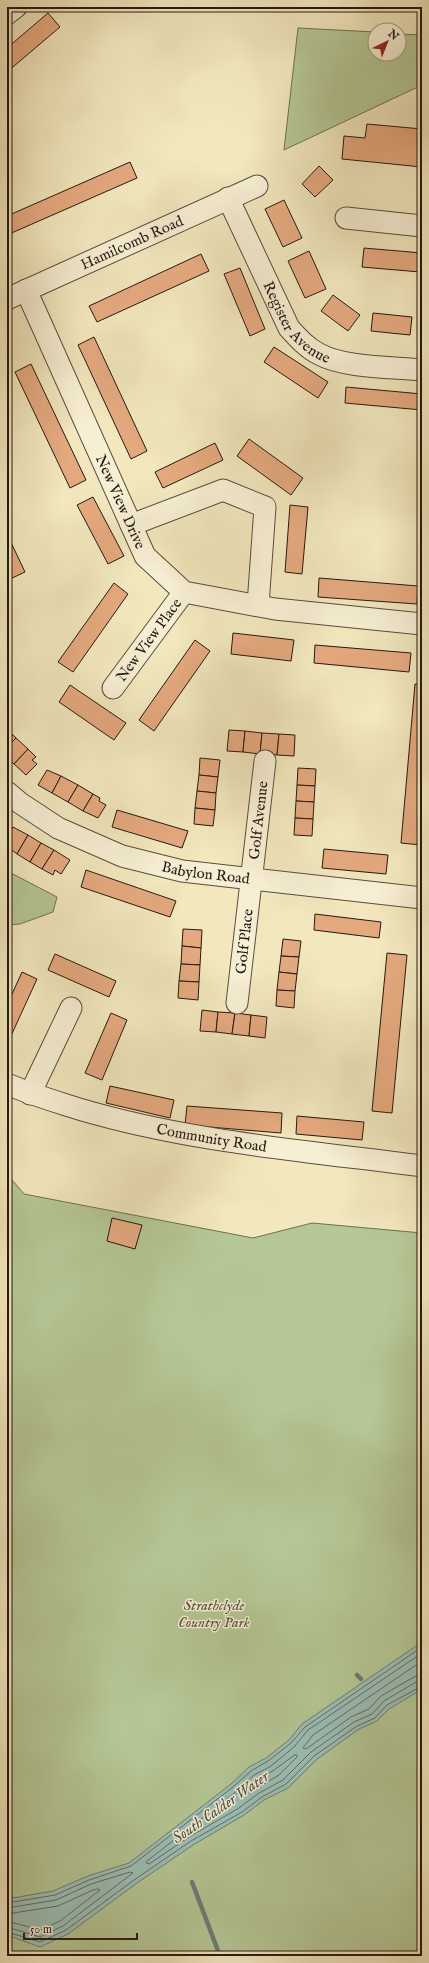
<svg xmlns="http://www.w3.org/2000/svg" width="429" height="1963" font-family="'IM FELL English',serif">
<style>
.green{fill:#b5c795;stroke:#6d7054}
.water{fill:#9cbfb6;stroke:#6c7c75}
.lines{fill:none;stroke-linecap:round;stroke-linejoin:round}
.shore{stroke:#606c64;stroke-width:1}
.stream{stroke:#6c7c75;stroke-width:4.5}
.building{fill:#e5a97f;stroke:#251813}
.minor-casing{stroke:#584c3e;stroke-width:23}
.minor{stroke:#f7efd4;stroke-width:21}
.labels{text-anchor:middle;dominant-baseline:central;stroke-width:3;stroke-linejoin:round;paint-order:stroke}
.street-label{font-size:15px;fill:#251813;stroke:#f7efd4}
.park-label{font-size:15px;font-style:italic;fill:#575540;stroke:#f7efd4}
.water-label{font-size:16px;font-style:italic;fill:#4f524c;stroke:#f7efd4}
</style>
<rect width="100%" height="100%" fill="#f2e7bd"/>
<filter id="stains"><feTurbulence type="fractalNoise" baseFrequency=".005" numOctaves="4"/><feColorMatrix values="0 0 0 0 .2 0 0 0 0 .09 0 0 0 0 .02 0 0 0 .5 -.17"/></filter>
<radialGradient id="worn" r=".72"><stop offset=".6" stop-color="#630" stop-opacity="0"/><stop offset="1" stop-color="#630" stop-opacity=".3"/></radialGradient>
<g class="green">
<polygon points="298,28 375,32 375,54 399,54 399,34 422,35 422,85 284,150"/>
<polygon points="7,871 57,897 53,912 20,924 7,925"/>
<polygon points="7,1169 7,1174 24,1194 253,1238 312,1223 422,1233 422,1956 7,1956"/>
</g>
<polygon class="water" points="422,1642 422,1689 389,1709 377,1721 359,1729 316,1760 288,1788 264,1800 244,1815 193,1845 137,1883 68,1934 40,1947 7,1935 7,1899 53,1891 88,1876 129,1863 231,1784 249,1767 266,1758 289,1740 302,1724"/>
<g class="lines">
<g class="shore">
<polyline points="422,1653 308,1730 294,1747 271,1766 254,1775 237,1791 147,1861 146,1863 149,1864 189,1837 239,1808 259,1793 283,1780 311,1752 354,1722 372,1714 384,1701 416,1682 422,1681"/>
<polyline points="422,1661 313,1735 303,1748 306,1749 351,1717 369,1709 381,1696 414,1677 422,1675"/>
<polygon points="295,1755 297,1755 297,1757 279,1775 252,1791 249,1790 249,1788 258,1780 274,1770"/>
<polyline points="7,1903 55,1895 89,1880 131,1866 233,1787 251,1771 268,1761 291,1743 305,1727 422,1647"/>
<polyline points="7,1908 56,1900 91,1884 130,1872 133,1873 63,1926 40,1937 7,1927"/>
<polyline points="7,1914 58,1906 93,1890 98,1889 100,1890 60,1921 40,1930 7,1921"/>
<polyline points="7,1932 40,1942 66,1930 134,1880 191,1841 242,1812 262,1797 286,1784 314,1756 357,1726 375,1718 387,1705 422,1686"/>
</g>
<g class="stream">
<polyline points="357,1675 361,1679"/>
<polyline points="192,1882 220,1956"/>
</g>
</g>
<g class="building">
<polygon points="48,13 60,27 7,72 7,48"/>
<polygon points="367,124 422,129 422,167 342,159 344,136 365,138"/>
<polygon points="130,162 137,178 7,235 7,216"/>
<polygon points="319,166 333,180 315,197 302,184"/>
<polygon points="284,200 302,238 283,247 265,209"/>
<polygon points="364,248 422,253 420,272 362,267"/>
<polygon points="309,251 326,289 305,298 288,261"/>
<polygon points="201,254 209,271 97,322 89,306"/>
<polygon points="240,268 265,329 250,336 224,274"/>
<polygon points="333,295 360,315 348,331 321,311"/>
<polygon points="373,313 412,317 410,335 371,331"/>
<polygon points="94,337 147,451 131,459 78,345"/>
<polygon points="274,347 328,382 318,398 264,362"/>
<polygon points="31,364 86,480 70,488 15,372"/>
<polygon points="346,387 422,394 422,410 345,403"/>
<polygon points="249,439 303,478 291,495 237,456"/>
<polygon points="215,443 223,460 163,488 155,472"/>
<polygon points="93,497 124,556 108,564 77,505"/>
<polygon points="290,505 308,507 302,574 285,572"/>
<polygon points="7,534 25,572 8,580 7,578"/>
<polygon points="319,578 418,586 417,604 318,597"/>
<polygon points="114,583 128,594 73,672 58,662"/>
<polygon points="233,633 294,640 291,661 231,654"/>
<polygon points="195,640 210,651 154,731 139,720"/>
<polygon points="315,645 411,653 409,672 314,663"/>
<polygon points="415,684 422,685 421,845 401,843"/>
<polygon points="70,685 126,723 114,740 59,702"/>
<polygon points="7,729 16,738 7,747"/>
<polygon points="229,730 245,731 243,752 227,751"/>
<polygon points="245,731 262,733 260,754 243,752"/>
<polygon points="262,733 279,734 277,755 260,754"/>
<polygon points="279,734 295,735 294,756 277,755"/>
<polygon points="16,738 28,749 14,764 7,757 7,747"/>
<polygon points="28,749 36,757 32,760 37,764 26,775 14,764"/>
<polygon points="200,758 220,760 218,777 199,775"/>
<polygon points="298,768 316,769 315,786 297,785"/>
<polygon points="47,770 61,776 52,793 38,785"/>
<polygon points="199,775 218,777 216,793 197,791"/>
<polygon points="61,776 78,785 68,802 52,793"/>
<polygon points="78,785 93,794 83,811 68,802"/>
<polygon points="297,785 315,786 314,802 296,801"/>
<polygon points="197,791 216,793 215,810 195,808"/>
<polygon points="93,794 100,798 99,801 106,805 98,818 83,811"/>
<polygon points="296,801 314,802 313,819 295,818"/>
<polygon points="195,808 215,810 213,826 194,824"/>
<polygon points="117,810 188,831 182,848 112,827"/>
<polygon points="295,818 313,819 312,836 294,835"/>
<polygon points="13,827 28,835 17,854 9,848 10,844 7,842 7,837"/>
<polygon points="28,835 41,843 30,862 17,854"/>
<polygon points="41,843 54,850 42,869 30,862"/>
<polygon points="324,849 388,855 386,874 322,868"/>
<polygon points="54,850 70,860 61,874 55,870 53,875 42,869"/>
<polygon points="86,870 176,901 170,917 81,887"/>
<polygon points="315,914 381,922 379,938 314,930"/>
<polygon points="183,929 202,930 201,948 182,946"/>
<polygon points="283,939 301,941 299,957 281,956"/>
<polygon points="182,946 201,948 200,965 181,964"/>
<polygon points="387,953 407,955 392,1113 372,1111"/>
<polygon points="55,954 116,981 109,997 48,970"/>
<polygon points="281,956 299,957 297,974 279,972"/>
<polygon points="181,964 200,965 199,982 179,981"/>
<polygon points="22,972 37,979 10,1038 7,1037 7,1005"/>
<polygon points="279,972 297,974 295,991 277,990"/>
<polygon points="179,981 199,982 198,1000 178,998"/>
<polygon points="277,990 295,991 294,1008 276,1006"/>
<polygon points="202,1010 218,1012 216,1032 200,1031"/>
<polygon points="218,1012 235,1013 232,1034 216,1032"/>
<polygon points="111,1013 127,1020 102,1080 85,1073"/>
<polygon points="235,1013 251,1015 249,1036 232,1034"/>
<polygon points="251,1015 267,1017 265,1038 249,1036"/>
<polygon points="110,1086 174,1100 170,1118 106,1103"/>
<polygon points="187,1106 282,1113 281,1133 185,1125"/>
<polygon points="297,1116 364,1122 362,1140 296,1134"/>
<polygon points="112,1218 142,1225 135,1249 107,1241"/>
</g>
<g class="lines">
<defs>
<g id="minor">
<polyline points="7,14 16,7"/>
<path id="s1" d="M228,198L289,328C298,338 307,348 319,354C344,368 393,367 422,370"/>
<polyline points="346,218 422,226"/>
<path id="s2" d="M26,290L145,556L184,592L275,609L422,624"/>
<path id="s3" d="M7,299L257,186"/>
<polyline points="131,525 223,490 265,507 258,605"/>
<path id="s4" d="M113,688L184,592"/>
<path id="s5" d="M7,792L20,803L58,828L122,856L182,871L422,898"/>
<path id="s6" d="M237,1003L265,761"/>
<path id="s7" d="M7,1084C30,1094 54,1101 79,1109C190,1142 307,1151 422,1166"/>
<polyline points="30,1094 71,1008"/>
</g>
</defs>
<use href="#minor" class="minor-casing"/>
<use href="#minor" class="minor"/>
</g>
<g class="labels">
<g class="street-label">
<text stroke="none"><textPath href="#s3" startOffset="137">Hamilcomb Road</textPath></text>
<text stroke="none"><textPath href="#s1" startOffset="144">Register Avenue</textPath></text>
<text stroke="none"><textPath href="#s2" startOffset="232">New View Drive</textPath></text>
<text stroke="none"><textPath href="#s4" startOffset="60">New View Place</textPath></text>
<text stroke="none"><textPath href="#s6" startOffset="184">Golf Avenue</textPath></text>
<text stroke="none"><textPath href="#s5" startOffset="218">Babylon Road</textPath></text>
<text stroke="none"><textPath href="#s6" startOffset="62">Golf Place</textPath></text>
<text stroke="none"><textPath href="#s7" startOffset="212">Community Road</textPath></text>
</g>
<g class="park-label">
<text x="214" y="1605">Strathclyde<tspan x="214" dy="17">Country Park</tspan></text>
</g>
<g class="water-label">
<text transform="translate(221 1808) rotate(-35)">South Calder Water</text>
</g>
</g>
<rect width="429" height="1963" fill="none" stroke="#f2e7bd" stroke-width="24"/>
<rect x="8" y="8" width="413" height="1947" fill="none" stroke="#251813" stroke-width="2"/>
<rect x="12" y="12" width="405" height="1939" fill="none" stroke="#251813"/>
<g transform="translate(387 42) rotate(43)"><circle r="19" fill="#f7efd4" stroke="#a39987"/>
<path d="M0-3L7 15L0 10L-7 15Z" fill="#8f2418"/>
<text y="-6" font-size="11" font-weight="bold" text-anchor="middle" fill="#251813">N</text>
</g>
<path d="M24 1933v6h113v-6" fill="none" stroke="#251813" stroke-width="2"/>
<text x="30" y="1933" font-size="12" fill="#251813" stroke="#f7efd4" stroke-width="3" paint-order="stroke">50 m</text>
<rect width="100%" height="100%" filter="url(#stains)"/>
<rect width="100%" height="100%" fill="url(#worn)"/>
</svg>
